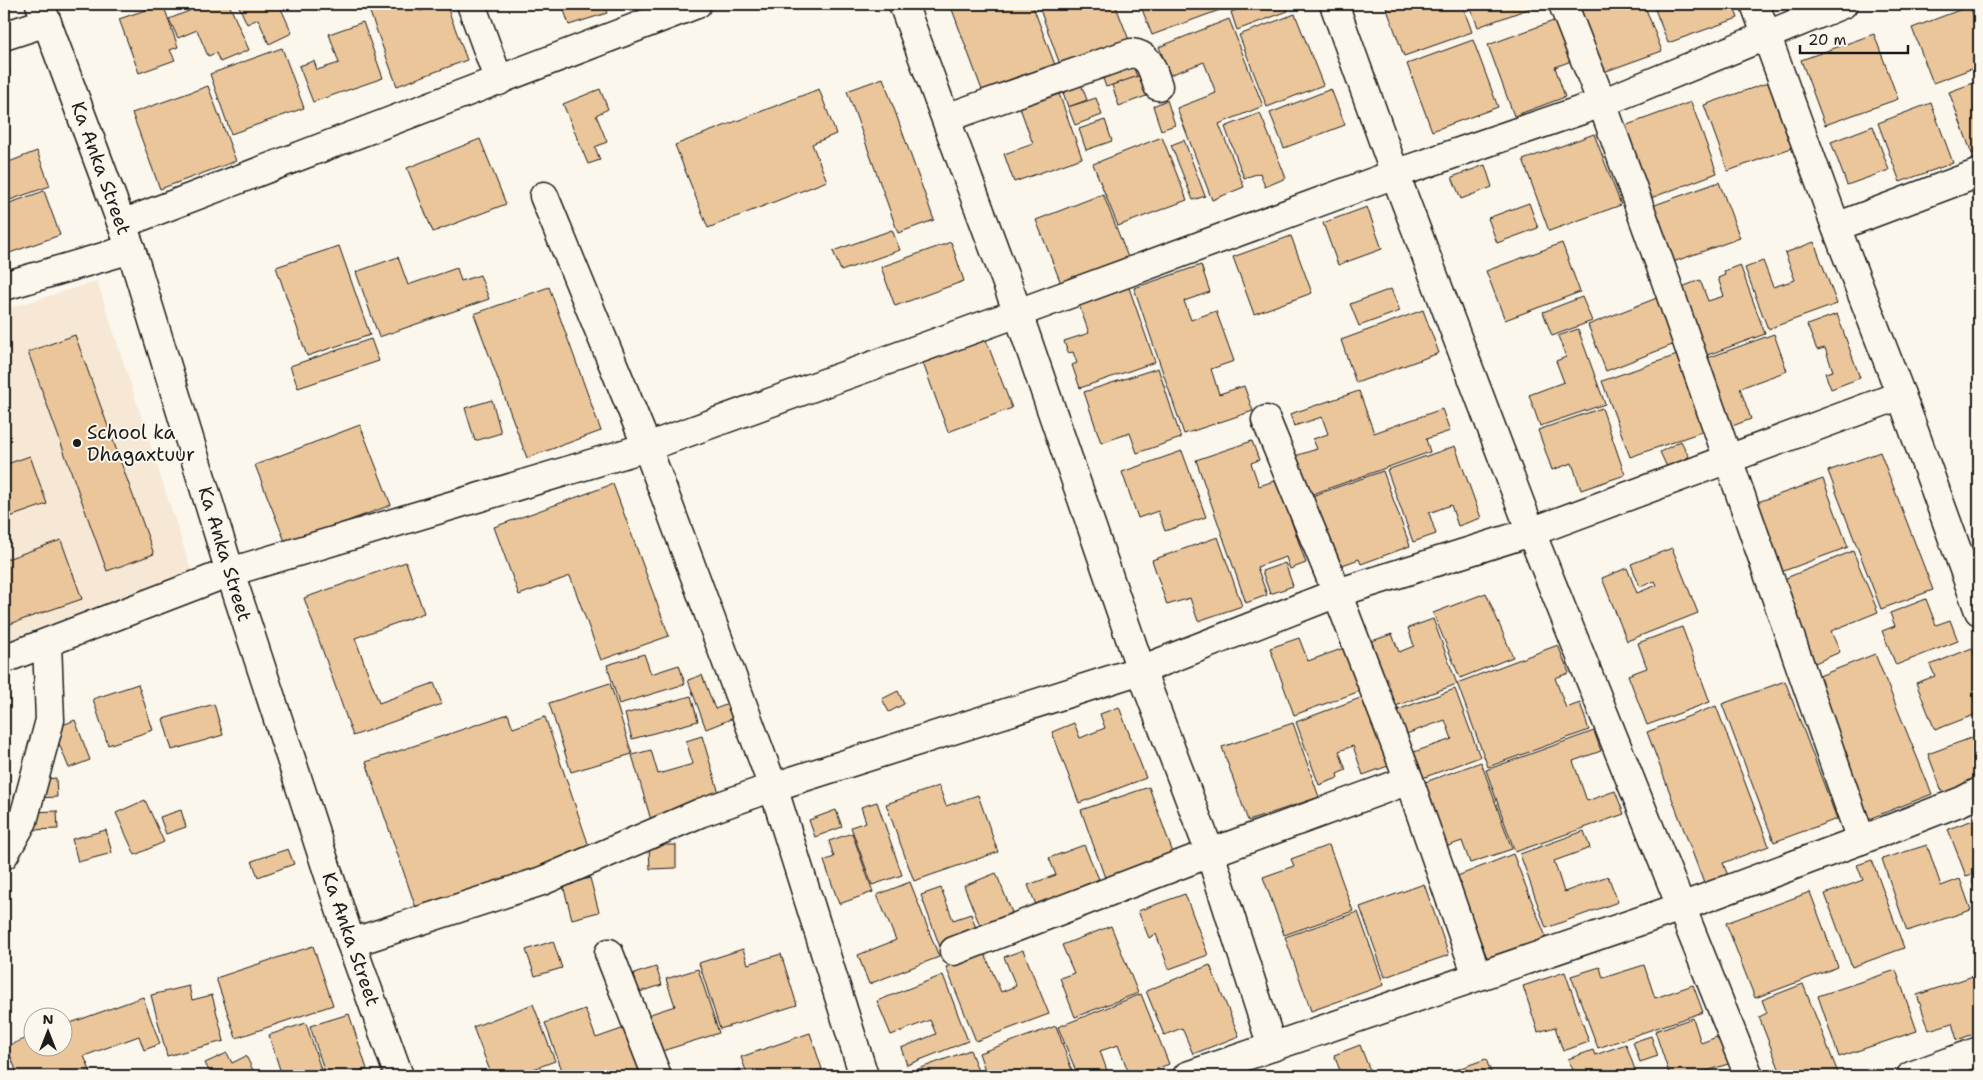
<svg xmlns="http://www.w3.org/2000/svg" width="1983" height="1080" font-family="'Shantell Sans',sans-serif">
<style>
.built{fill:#f6e8d4}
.building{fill:#ebc69b;stroke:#1c1c1c}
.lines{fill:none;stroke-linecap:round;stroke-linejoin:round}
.street-casing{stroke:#1c1c1c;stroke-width:31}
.secondary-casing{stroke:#1c1c1c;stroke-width:31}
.street{stroke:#fbf7ec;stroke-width:28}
.secondary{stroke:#fbf7ec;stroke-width:28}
.poi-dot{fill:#1c1c1c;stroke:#fbf7ec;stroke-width:2}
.labels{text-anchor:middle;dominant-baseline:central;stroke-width:4;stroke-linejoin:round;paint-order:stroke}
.street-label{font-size:19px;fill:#1c1c1c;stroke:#fbf7ec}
.poi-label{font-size:19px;fill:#1c1c1c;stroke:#fbf7ec;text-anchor:start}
</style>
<rect width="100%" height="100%" fill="#fbf7ec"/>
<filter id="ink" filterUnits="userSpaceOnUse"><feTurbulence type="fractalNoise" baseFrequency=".02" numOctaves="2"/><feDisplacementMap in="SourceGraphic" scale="10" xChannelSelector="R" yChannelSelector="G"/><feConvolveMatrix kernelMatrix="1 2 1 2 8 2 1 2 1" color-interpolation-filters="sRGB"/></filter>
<g filter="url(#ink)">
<polygon class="built" points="97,281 193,576 4,644 4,310"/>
<g class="building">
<polygon points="163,4 178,47 170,50 175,60 139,73 119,19"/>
<polygon points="186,4 229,4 249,50 220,62 216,53 208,56 197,30 178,38 169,19 189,11"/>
<polygon points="238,4 279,4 292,33 269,44 258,19 247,24"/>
<polygon points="377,4 421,4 417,5 420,11 440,4 446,4 467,60 397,86 368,7"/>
<polygon points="562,4 604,4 607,13 569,25"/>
<polygon points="950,4 1032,4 1058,73 1026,85 1022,75 982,90"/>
<polygon points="1038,4 1115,4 1131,45 1062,70"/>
<polygon points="1140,4 1224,4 1225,8 1152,35"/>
<polygon points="1252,4 1286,4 1288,11 1237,30 1231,12"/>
<polygon points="1385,4 1462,4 1472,32 1404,56"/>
<polygon points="1469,4 1538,4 1539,5 1478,27"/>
<polygon points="1575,4 1644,4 1662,51 1601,73"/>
<polygon points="1653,4 1733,4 1738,18 1668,43"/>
<polygon points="1970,6 1979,32 1979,66 1933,83 1912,28"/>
<polygon points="1295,14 1323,85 1267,107 1239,35"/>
<polygon points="1229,19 1263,106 1219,124 1244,187 1212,200 1177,108 1216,93 1204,62 1170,75 1159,47"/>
<polygon points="1559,19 1574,60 1555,67 1565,97 1514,116 1488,45"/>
<polygon points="363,22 383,78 313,102 299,66 314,61 317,70 339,63 329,34"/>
<polygon points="1874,34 1898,99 1825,125 1801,60"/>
<polygon points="1473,40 1498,107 1432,131 1407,64"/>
<polygon points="282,48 304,108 231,134 210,74"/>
<polygon points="4,56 10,73 4,75"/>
<polygon points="1131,60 1137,77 1106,87 1100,70"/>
<polygon points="1141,75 1149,95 1119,106 1112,85"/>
<polygon points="1078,76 1087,100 1068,107 1060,83"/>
<polygon points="883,78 934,220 898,233 847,91"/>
<polygon points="1979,81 1979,151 1972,154 1949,92"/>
<polygon points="1770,82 1794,147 1728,171 1704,105"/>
<polygon points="208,86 236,161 160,189 132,113"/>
<polygon points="600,89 608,109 596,115 607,142 595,147 600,160 588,164 563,104"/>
<polygon points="819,89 836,134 812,144 827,181 708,228 675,145"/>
<polygon points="1331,89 1345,125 1284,148 1270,113"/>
<polygon points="1058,91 1082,158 1014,182 1004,154 1033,144 1019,105"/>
<polygon points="1096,98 1102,115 1075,125 1068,107"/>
<polygon points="1167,100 1175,125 1161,130 1153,106"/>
<polygon points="1691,102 1717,173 1643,201 1616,129"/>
<polygon points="1931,103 1953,163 1900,182 1878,123"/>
<polygon points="1260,113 1286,178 1265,187 1260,173 1244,178 1225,127"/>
<polygon points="1105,120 1112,141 1086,150 1079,129"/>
<polygon points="1873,126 1889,170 1847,185 1831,142"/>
<polygon points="1594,134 1621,205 1549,231 1523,160"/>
<polygon points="1162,137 1187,200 1118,226 1093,164"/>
<polygon points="480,139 506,204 433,232 407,168"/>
<polygon points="1184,140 1205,196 1193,200 1171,145"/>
<polygon points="4,148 9,162 37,151 50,186 4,202"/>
<polygon points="1485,165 1492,187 1461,199 1452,177"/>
<polygon points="1719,182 1740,238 1673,262 1652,206"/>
<polygon points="44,191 60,235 4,255 4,205"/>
<polygon points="1103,194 1129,260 1062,286 1036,220"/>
<polygon points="1529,203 1538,228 1497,243 1488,218"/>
<polygon points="1367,207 1382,249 1338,265 1323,223"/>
<polygon points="892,230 900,250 841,271 833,251"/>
<polygon points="1291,236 1312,293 1254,314 1233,257"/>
<polygon points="951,242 964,281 895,306 881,267"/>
<polygon points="1814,242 1837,304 1768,329 1745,268 1763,261 1773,287 1795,280 1785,253"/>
<polygon points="1562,243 1580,292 1505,320 1486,271"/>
<polygon points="339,246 370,335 307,356 276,267"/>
<polygon points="398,257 408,285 457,268 461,281 480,275 489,299 379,337 356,272"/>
<polygon points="1201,265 1210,292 1184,301 1191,320 1216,311 1234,361 1211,369 1219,394 1244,386 1253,411 1184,434 1134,288"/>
<polygon points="1740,265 1765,334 1699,358 1674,290 1700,280 1708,301 1724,296 1718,278 1725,275 1724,271"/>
<polygon points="1128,285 1155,362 1080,388 1072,365 1077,363 1073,352 1068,353 1064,341 1089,333 1078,302"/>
<polygon points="549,287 601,431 527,458 474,314"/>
<polygon points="1391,289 1400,311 1359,326 1350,304"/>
<polygon points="1662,296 1680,342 1606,371 1588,325"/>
<polygon points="1582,297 1592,321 1552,336 1543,312"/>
<polygon points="1423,310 1439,353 1356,383 1341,340"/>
<polygon points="1837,314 1860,378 1831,389 1825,373 1833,371 1825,348 1817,350 1807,325"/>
<polygon points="1578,329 1605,404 1540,426 1529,395 1564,382 1556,361 1566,357 1558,336"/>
<polygon points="1774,334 1787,371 1740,388 1751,419 1727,428 1702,360"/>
<polygon points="75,335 154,554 107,571 28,352"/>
<polygon points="371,339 379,361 298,388 290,366"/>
<polygon points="986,340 1012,408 948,432 923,363"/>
<polygon points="1680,354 1707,430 1630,457 1602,381"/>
<polygon points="1158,368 1181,438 1137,453 1130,433 1101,443 1084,392"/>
<polygon points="4,385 9,401 4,403"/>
<polygon points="1359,391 1374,433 1442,409 1450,431 1426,439 1430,452 1310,495 1295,456 1317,449 1313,439 1328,434 1322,417 1294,426 1290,414"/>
<polygon points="492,400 501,433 475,441 465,408"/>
<polygon points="1602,408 1625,475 1581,490 1572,463 1552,470 1538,430"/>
<polygon points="360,425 391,505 286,544 255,465"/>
<polygon points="1252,441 1259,460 1251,463 1259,486 1277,480 1306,563 1290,569 1286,557 1257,567 1267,595 1246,603 1196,460"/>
<polygon points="1681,441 1689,457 1667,467 1660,452"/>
<polygon points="1455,446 1481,518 1458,526 1451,505 1429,513 1436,534 1413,542 1387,470"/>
<polygon points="1182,451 1206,517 1165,531 1158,511 1138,518 1122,472"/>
<polygon points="1880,452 1933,590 1881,609 1828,471"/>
<polygon points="30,456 47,504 4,519 4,465"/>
<polygon points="1383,471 1410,546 1361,564 1359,559 1337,567 1312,496"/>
<polygon points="1823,479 1848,547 1781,572 1755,503"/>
<polygon points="613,484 669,636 601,660 570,576 519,595 494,527"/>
<polygon points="1218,537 1242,606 1198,621 1190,598 1167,605 1152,560"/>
<polygon points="61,540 82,599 4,626 4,560"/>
<polygon points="1672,548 1698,613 1627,641 1602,578 1627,568 1637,593 1657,585 1655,581 1640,587 1631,564"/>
<polygon points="1853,551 1878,612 1831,631 1840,652 1815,663 1781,580"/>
<polygon points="406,562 424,613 355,638 379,703 434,683 442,704 353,736 304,598"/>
<polygon points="1285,563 1293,586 1270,594 1262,571"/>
<polygon points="1486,593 1513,657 1460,678 1433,613"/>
<polygon points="1926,599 1936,625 1950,620 1958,641 1896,665 1882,631 1895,626 1890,613"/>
<polygon points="1433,619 1457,684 1390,708 1366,643 1392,634 1399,652 1414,646 1408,628"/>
<polygon points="1682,627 1710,702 1647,725 1628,675 1647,668 1638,643"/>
<polygon points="1299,638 1308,661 1347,647 1363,690 1294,715 1270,648"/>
<polygon points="1558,645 1569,673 1555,678 1566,708 1580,703 1589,730 1488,767 1457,683"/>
<polygon points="1972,648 1979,665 1979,713 1935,730 1916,683 1935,676 1930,665"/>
<polygon points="644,654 651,674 679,665 685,684 619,704 607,665"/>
<polygon points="1875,654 1932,794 1866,820 1809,680"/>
<polygon points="702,675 715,709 731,703 736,717 706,729 688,680"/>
<polygon points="1785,681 1837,819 1774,842 1722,704"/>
<polygon points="610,683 632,754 571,772 549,703"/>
<polygon points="138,684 153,730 108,745 93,699"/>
<polygon points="1455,689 1480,757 1414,781 1405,755 1452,739 1445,720 1398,737 1389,713"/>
<polygon points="898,691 904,704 889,712 882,699"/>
<polygon points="691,696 698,721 632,739 625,714"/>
<polygon points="1363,697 1388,766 1363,775 1353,746 1339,751 1346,770 1337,774 1338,778 1319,785 1296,722"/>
<polygon points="214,704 223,735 172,750 163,719"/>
<polygon points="1716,706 1769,846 1723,863 1732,886 1708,894 1647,732"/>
<polygon points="1119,707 1146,778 1079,803 1052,732 1074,723 1080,738 1105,728 1100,714"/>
<polygon points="508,714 513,728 545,717 591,852 417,911 366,762"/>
<polygon points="75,720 90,760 69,768 53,729"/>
<polygon points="1293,723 1319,797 1248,821 1222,747"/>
<polygon points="1594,731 1601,751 1573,761 1587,801 1615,791 1624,814 1515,852 1486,770"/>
<polygon points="1979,735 1979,780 1943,794 1928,754"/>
<polygon points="702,736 721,800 651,820 632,755 651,750 658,774 693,764 686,741"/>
<polygon points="1481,762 1512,849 1470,863 1462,841 1437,850 1414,786"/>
<polygon points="56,778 57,797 37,798 36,780"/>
<polygon points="939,786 946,806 978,795 998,852 914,881 886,804"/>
<polygon points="1149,787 1173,853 1105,878 1081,810"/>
<polygon points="145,800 164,842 135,855 116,813"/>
<polygon points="877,802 902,875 872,885 851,827 866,822 861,807"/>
<polygon points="181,810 186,827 166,834 160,817"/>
<polygon points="836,810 842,827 815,837 809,820"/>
<polygon points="57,811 58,829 30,830 29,812"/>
<polygon points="1979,818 1979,872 1966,876 1948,829"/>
<polygon points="106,830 112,853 78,862 72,839"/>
<polygon points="1584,831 1590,848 1554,861 1564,892 1608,876 1618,902 1546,928 1520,854"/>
<polygon points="852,833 873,892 839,904 824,861 834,857 829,841"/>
<polygon points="649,845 676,845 676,868 650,869"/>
<polygon points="1084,845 1099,879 1036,905 1028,885 1056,875 1049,858"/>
<polygon points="1329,845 1353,911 1284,935 1263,877 1294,866 1291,859"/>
<polygon points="1927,845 1941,886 1960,879 1971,910 1907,931 1882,859"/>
<polygon points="288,849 294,864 258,877 252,861"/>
<polygon points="1513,854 1546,937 1488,960 1455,877"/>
<polygon points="1872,860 1904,948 1852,967 1825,894 1863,880 1857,865"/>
<polygon points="996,873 1015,920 983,933 964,886"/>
<polygon points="1979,877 1979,900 1972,880"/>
<polygon points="590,878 599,912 572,919 563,885"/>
<polygon points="910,882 939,957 869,984 858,955 896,940 877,895"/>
<polygon points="1424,884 1449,955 1385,977 1360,907"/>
<polygon points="941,888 953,920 971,914 978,934 940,947 921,895"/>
<polygon points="1810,892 1838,967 1755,998 1726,923"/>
<polygon points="1185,894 1208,955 1169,969 1156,934 1149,938 1138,911"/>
<polygon points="1358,912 1384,985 1311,1011 1285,937"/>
<polygon points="1111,926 1138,993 1075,1017 1060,978 1074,973 1062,945"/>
<polygon points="553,941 562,968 535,976 526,950"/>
<polygon points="313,946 333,1005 236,1038 216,978"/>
<polygon points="743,949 748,964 781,954 797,1005 720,1029 699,963"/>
<polygon points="1023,950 1049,1014 976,1041 946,967 984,952 1001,992 1016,986 1004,957"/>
<polygon points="1210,965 1239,1036 1193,1054 1182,1028 1164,1035 1146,991"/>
<polygon points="1644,965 1655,998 1693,985 1703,1012 1598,1048 1571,976 1600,967 1603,978"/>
<polygon points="656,967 662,985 633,994 627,976"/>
<polygon points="698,969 719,1033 656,1053 644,1016 675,1006 666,979"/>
<polygon points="1896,970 1917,1031 1839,1057 1818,996"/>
<polygon points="1565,972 1589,1042 1563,1051 1555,1027 1538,1032 1523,986"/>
<polygon points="1979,974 1979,1032 1957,1040 1952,1023 1929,1030 1917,995"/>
<polygon points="943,975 968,1041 907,1065 901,1048 936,1034 930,1020 891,1035 877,1001"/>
<polygon points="1803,984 1838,1073 1830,1076 1782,1076 1759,1017 1767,1013 1762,1000"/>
<polygon points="189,986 192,1000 212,995 224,1041 167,1056 151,995"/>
<polygon points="1141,994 1169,1064 1139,1076 1130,1076 1118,1045 1100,1051 1109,1076 1078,1076 1058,1027"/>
<polygon points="143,997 160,1044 144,1050 139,1036 84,1056 91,1073 81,1076 18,1076 7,1046 32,1036 32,1048 62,1048 62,1026"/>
<polygon points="533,1004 555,1061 515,1076 492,1076 473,1027"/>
<polygon points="585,1009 596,1038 633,1025 648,1076 564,1076 545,1023"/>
<polygon points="349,1014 367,1069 342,1076 326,1076 310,1026"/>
<polygon points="1693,1018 1701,1043 1722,1035 1731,1063 1692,1076 1670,1076 1655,1031"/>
<polygon points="306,1023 323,1076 282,1076 269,1035"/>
<polygon points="1056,1026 1074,1076 1049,1076 1047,1072 1034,1076 987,1076 979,1053"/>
<polygon points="810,1033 822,1069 799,1076 748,1076 741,1057"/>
<polygon points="1651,1036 1658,1056 1640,1062 1633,1042"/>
<polygon points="1626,1044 1637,1076 1560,1076 1573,1070 1568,1059 1593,1050 1595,1055"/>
<polygon points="1360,1045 1372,1076 1342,1076 1334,1055"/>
<polygon points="970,1050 980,1076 902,1076 902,1075"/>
<polygon points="227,1053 232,1063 246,1056 255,1074 251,1076 203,1076 210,1073 205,1063"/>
<polygon points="1486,1059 1492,1076 1438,1076"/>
<polygon points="740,1069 743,1076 719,1076"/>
<polygon points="820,1072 822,1076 807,1076"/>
<polygon points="1546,1072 1548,1076 1533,1076"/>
</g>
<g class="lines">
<defs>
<g id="street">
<polyline points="471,4 499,81"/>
<polyline points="903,4 1018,313 1141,670 1210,853 1272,1047"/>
<polyline points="1334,4 1395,174 1531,532 1749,1076"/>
<polyline points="1563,4 1602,103 1661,267 1861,840"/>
<polyline points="1755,4 1836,227 1901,395 1979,611"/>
<polyline points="4,36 47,22"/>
<path d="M946,118L1131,53C1151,55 1152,70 1158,86"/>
<polyline points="544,196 647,447 773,787 864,1076"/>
<polyline points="122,224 697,4"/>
<polyline points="1836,227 1979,173"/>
<polyline points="4,286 131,249"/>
<polyline points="1266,420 1337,593 1409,780 1477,976"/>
<polyline points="4,659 230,572 647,447 1018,313 1395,174 1602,103 1843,4"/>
<polyline points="4,855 23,821 50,720 47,643"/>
<polyline points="351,943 542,881 700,813 773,787 1141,670 1337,593 1531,532 1901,395"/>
<polyline points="954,951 1210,853 1409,780"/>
<polyline points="609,953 657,1076"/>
<polyline points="1187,1076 1681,907 1861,840 1962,801 1979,792"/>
<polyline points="1911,1076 1979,1051"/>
</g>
<polyline id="secondary" points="40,4 131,249 230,572 351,943 399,1076"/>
</defs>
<use href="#street" class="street-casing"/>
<use href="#secondary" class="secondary-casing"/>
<use href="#street" class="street"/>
<use href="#secondary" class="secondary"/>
</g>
</g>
<circle class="poi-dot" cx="77" cy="443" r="5"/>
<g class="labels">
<g class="street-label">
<text transform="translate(101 168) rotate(70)">Ka Anka Street</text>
<text transform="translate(225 554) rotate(73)">Ka Anka Street</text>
<text transform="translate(351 939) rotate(71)">Ka Anka Street</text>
</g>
<g class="poi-label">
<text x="87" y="432">School ka<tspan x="87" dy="22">Dhagaxtuur</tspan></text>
</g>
</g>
<rect width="1983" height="1080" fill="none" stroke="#fbf7ec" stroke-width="20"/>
<rect x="10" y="10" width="1963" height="1060" fill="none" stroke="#1c1c1c" stroke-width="2" filter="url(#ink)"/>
<g transform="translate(48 1032)"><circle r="24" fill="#fbf7ec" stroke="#a29f99"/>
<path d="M0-4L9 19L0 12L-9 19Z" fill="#1c1c1c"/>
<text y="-8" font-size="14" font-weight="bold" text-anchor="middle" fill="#1c1c1c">N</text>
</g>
<path d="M1800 45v8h108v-8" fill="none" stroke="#1c1c1c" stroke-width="2.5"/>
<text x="1808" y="45" font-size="15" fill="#1c1c1c" stroke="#fbf7ec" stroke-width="4" paint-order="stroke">20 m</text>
</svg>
